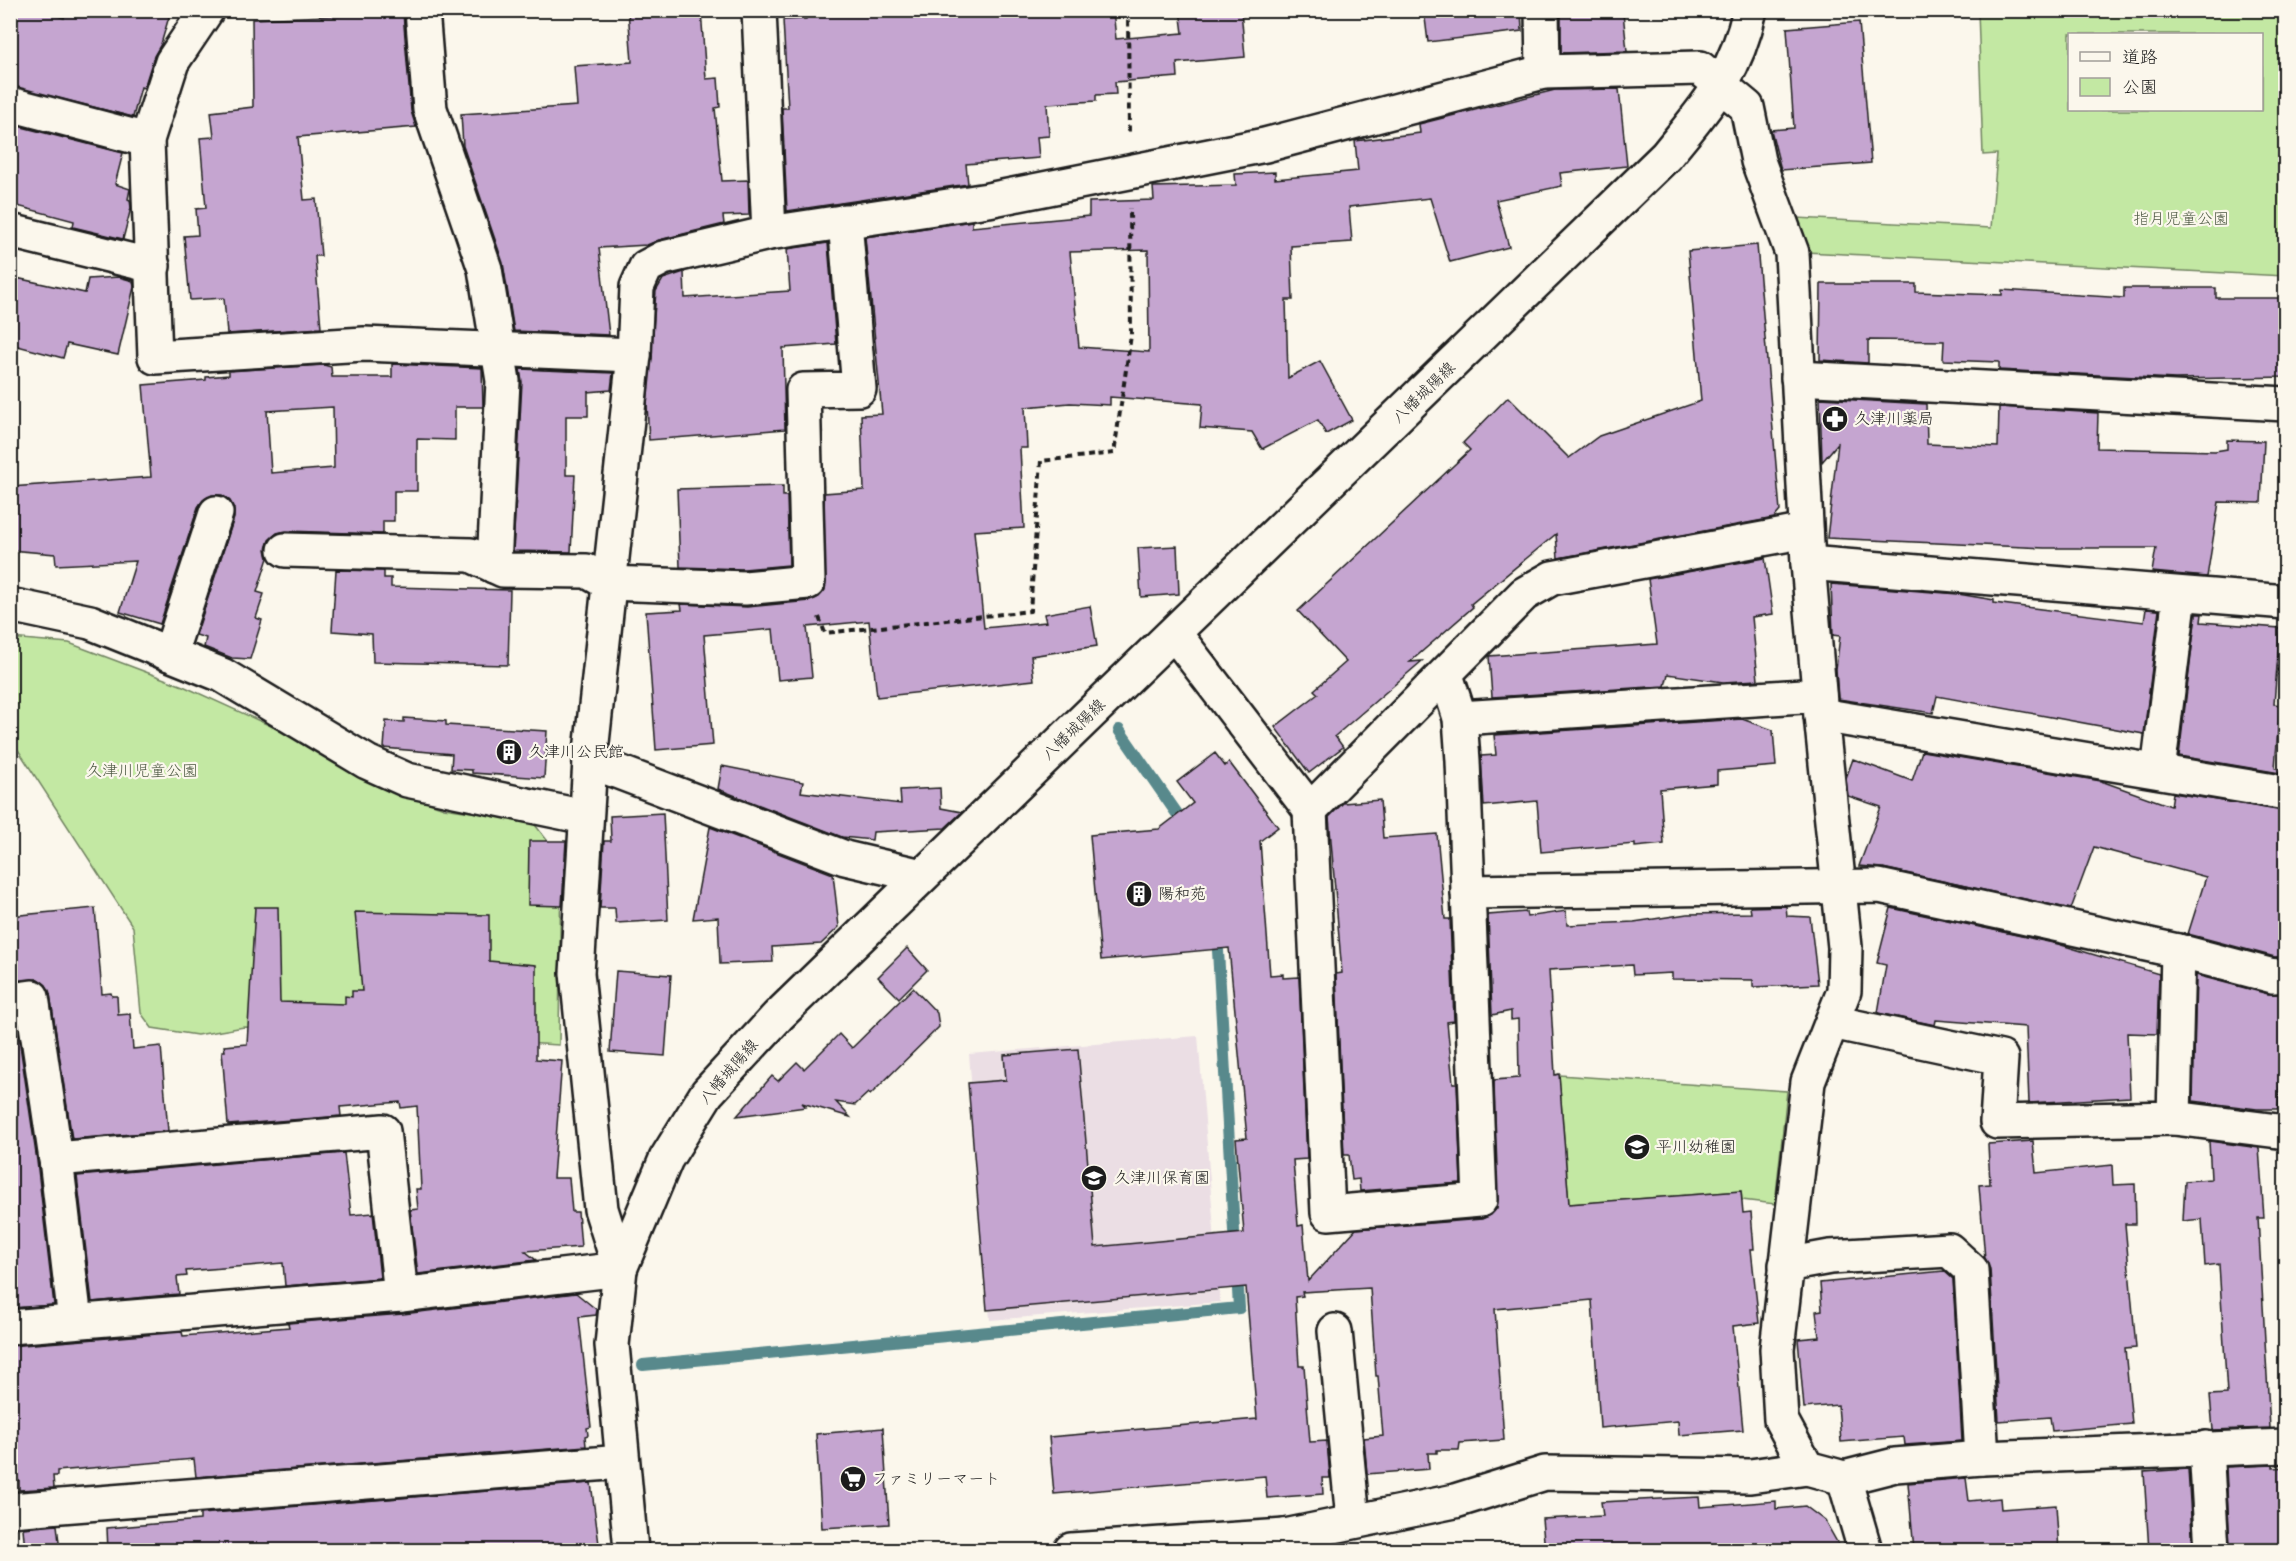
<svg xmlns="http://www.w3.org/2000/svg" width="2296" height="1561" font-family="Kalam,'Klee One',sans-serif">
<style>
.built{fill:#ebdee4}
.green{fill:#c3e8a3;stroke:#708260;stroke-width:1.5;fill-rule:evenodd}
.lines{fill:none;stroke-linecap:round;stroke-linejoin:round}
.stream{stroke:#58898c;stroke-width:12}
.building{fill:#c5a5d0;stroke:#1c1c1c;stroke-width:1.5;fill-rule:evenodd}
.minor-casing{stroke:#1c1c1c;stroke-width:38}
.major-casing{stroke:#1c1c1c;stroke-width:38}
.path{stroke:#1c1c1c;stroke-width:4;stroke-dasharray:6 4.5;stroke-linecap:butt}
.minor{stroke:#fbf7ec;stroke-width:33}
.major{stroke:#fbf7ec;stroke-width:33}
.labels{text-anchor:middle;dominant-baseline:central;stroke-width:4.5;stroke-linejoin:round;paint-order:stroke}
.park-label{font-size:16px;fill:#4e5944;stroke:#fbf7ec}
.street-label{font-size:16px;fill:#1c1c1c;stroke:#fbf7ec}
.poi-label{font-size:16px;fill:#1c1c1c;stroke:#fbf7ec;text-anchor:start}
</style>
<rect width="100%" height="100%" fill="#fbf7ec"/>
<filter id="ink" filterUnits="userSpaceOnUse"><feTurbulence type="fractalNoise" baseFrequency=".0167" numOctaves="2"/><feDisplacementMap in="SourceGraphic" scale="12" xChannelSelector="R" yChannelSelector="G"/><feConvolveMatrix kernelMatrix="1 2 1 2 8 2 1 2 1" color-interpolation-filters="sRGB"/></filter>
<g filter="url(#ink)">
<polygon class="built" points="1198,1036 1220,1302 990,1320 969,1054"/>
<g class="green">
<path d="M1978,11H2285V276L1805,252L1797,218L1991,228L1997,154L1983,155ZM2070,34H2262V110H2070Z"/>
<polygon points="10,638 69,643 183,686 330,753 392,790 444,808 532,821 561,858 559,1045 244,1027 197,1035 152,1028 141,1013 133,927 11,739"/>
<polygon points="1559,1075 1787,1091 1775,1204 1742,1200 1741,1191 1569,1204"/>
</g>
<g class="lines">
<g class="stream">
<polyline points="1119,730 1187,828"/>
<polyline points="1217,933 1235,1248"/>
<polyline points="643,1365 1239,1308 1237,1272"/>
</g>
</g>
<g class="building">
<polygon points="10,10 40,10 64,18 66,10 171,10 161,44 154,56 144,88 141,87 133,117 10,86"/>
<polygon points="628,10 701,10 706,79 718,78 720,107 715,108 722,181 748,180 749,215 723,216 724,224 659,240 647,245 599,248 609,335 514,331 503,263 463,146 461,114 577,106 574,66 632,62"/>
<polygon points="806,10 1113,10 1116,39 1183,33 1180,10 1241,10 1245,57 1177,63 1178,77 1115,82 1116,94 1096,95 1096,101 1047,104 1049,136 1037,137 1039,158 966,164 968,184 787,211 782,108 788,108 783,20 806,19"/>
<polygon points="1424,10 1521,10 1522,31 1428,42"/>
<polygon points="1561,10 1598,10 1599,15 1623,13 1627,51 1561,53"/>
<polygon points="403,13 411,111 416,127 298,137 304,200 316,199 321,256 315,256 321,328 227,334 224,298 190,300 184,236 198,235 196,209 206,208 200,138 214,137 211,112 253,107 252,19"/>
<polygon points="1859,22 1871,163 1781,170 1771,130 1794,128 1787,28"/>
<path d="M1619,89L1627,166L1560,173L1562,186L1496,200L1509,247L1450,262L1430,198L1349,207L1352,242L1291,246L1293,300H1286L1288,378L1320,361L1352,420L1326,434L1318,420L1262,449L1252,432L1200,428L1202,404L1110,397V405L1070,403L1025,407L1027,448H1020L1024,528L974,531L984,628L1046,622L1044,614L1090,606L1097,646L1031,656L1034,680L877,697L869,621L807,627L812,677L778,680L773,629L704,635L713,745L656,750L646,612L682,610L681,604L747,607L810,601L819,597L825,590L824,493L864,490L861,415L882,414L865,237L972,221V227L1089,216V202L1154,200L1153,187L1236,185L1235,174L1275,172V179L1358,171L1355,141L1420,133L1419,124L1555,90ZM1148,250L1149,352L1079,347L1070,252Z"/>
<polygon points="10,124 123,153 115,184 130,189 128,199 130,200 131,208 123,239 73,227 74,221 10,204"/>
<polygon points="828,243 836,344 783,348 785,429 649,440 647,405 656,291 663,279 684,272 685,298 790,291 787,249"/>
<polygon points="1757,245 1780,511 1774,518 1558,558 1556,534 1471,604 1473,607 1410,662 1422,661 1335,736 1343,747 1309,773 1275,727 1318,694 1314,690 1346,662 1298,611 1470,450 1463,443 1508,397 1569,458 1599,436 1701,401 1688,251"/>
<polygon points="119,277 133,281 134,287 118,355 67,344 63,358 10,344 10,296 16,278 85,293 88,279"/>
<polygon points="1821,284 1916,284 1916,292 2002,295 2002,290 2124,298 2124,288 2216,288 2216,298 2286,298 2286,377 2175,379 1999,370 1999,362 1943,360 1944,341 1868,340 1868,363 1820,360"/>
<path d="M392,364L482,368L483,407H455V440L417,439V491H394V521H383V534L286,531L277,533L269,540L266,549L268,558L257,592L264,594L256,618L262,620L250,659L232,658L204,647L206,638L196,635L234,518V509L230,501L222,495H212L203,500L198,507L160,624L120,612L136,561L56,565L55,554L10,550V487L151,477L143,385L206,380V377L229,375V371L324,365L331,367L332,377H392ZM333,407L334,468L271,473L267,411Z"/>
<polygon points="520,369 613,373 611,390 588,392 588,416 566,416 566,475 575,475 571,552 513,551 522,382"/>
<polygon points="1820,398 1926,404 1927,444 1998,447 1999,407 2098,413 2097,448 2215,451 2227,449 2227,440 2264,441 2261,503 2219,502 2207,577 2152,572 2156,548 2044,548 1827,538 1838,443 1822,462"/>
<polygon points="783,486 783,496 787,496 789,565 744,569 680,567 677,489"/>
<polygon points="1177,546 1179,594 1141,597 1138,548"/>
<polygon points="1765,558 1773,614 1752,617 1758,680 1723,682 1668,674 1665,686 1492,697 1489,656 1657,644 1648,579"/>
<polygon points="336,570 384,571 384,578 391,578 391,587 510,590 508,665 373,662 372,634 332,631"/>
<polygon points="1831,584 1958,594 1994,600 1994,603 2144,622 2146,609 2159,610 2144,734 1937,696 1933,713 1838,699 1836,669 1840,636 1833,635"/>
<polygon points="2196,614 2202,614 2201,622 2280,628 2274,704 2280,705 2275,768 2286,770 2286,774 2179,756"/>
<polygon points="404,718 446,721 446,725 547,731 544,778 472,773 472,770 451,769 452,754 384,748 386,721 404,722"/>
<polygon points="1742,719 1773,730 1776,766 1717,771 1717,784 1660,789 1664,844 1635,847 1635,844 1541,852 1537,801 1484,806 1481,756 1496,755 1494,735"/>
<polygon points="1922,751 2101,781 2171,806 2173,793 2286,811 2286,956 2275,957 2188,934 2206,877 2094,847 2071,909 1883,868 1859,866 1881,807 1848,796 1846,778 1853,759 1912,781"/>
<polygon points="1215,753 1225,766 1229,762 1278,827 1260,841 1270,975 1283,974 1283,978 1299,977 1307,1159 1293,1160 1298,1226 1303,1225 1308,1281 1356,1229 1482,1219 1491,1215 1497,1208 1494,1080 1519,1078 1518,1019 1511,1020 1511,1011 1492,1015 1488,915 1526,912 1527,917 1566,911 1567,925 1634,922 1687,914 1751,913 1750,907 1786,906 1787,916 1810,917 1818,984 1753,987 1753,980 1672,979 1672,973 1633,975 1632,965 1549,970 1555,1075 1559,1074 1569,1204 1741,1191 1743,1213 1751,1212 1754,1249 1751,1249 1759,1323 1733,1326 1743,1430 1679,1435 1678,1421 1600,1428 1592,1300 1495,1309 1504,1440 1460,1443 1459,1450 1437,1450 1437,1453 1428,1453 1429,1469 1367,1474 1364,1438 1383,1436 1378,1376 1376,1376 1370,1288 1302,1292 1303,1296 1295,1297 1299,1366 1304,1366 1310,1442 1327,1441 1330,1478 1322,1478 1323,1494 1267,1498 1265,1476 1054,1494 1049,1437 1257,1419 1246,1287 987,1310 968,1083 1006,1080 1004,1055 1078,1049 1095,1247 1244,1233 1236,1139 1247,1138 1229,948 1101,960 1090,835 1159,829 1193,803 1177,782"/>
<polygon points="722,766 803,782 801,792 901,804 900,790 940,788 941,808 962,812 945,828 873,832 872,840 842,837 718,789"/>
<polygon points="1380,800 1383,838 1437,834 1445,919 1450,919 1454,1021 1447,1022 1453,1083 1457,1083 1461,1183 1360,1191 1359,1179 1352,1180 1349,1155 1344,1155 1336,974 1342,973 1329,817 1343,803"/>
<polygon points="663,813 668,920 616,923 615,908 600,908 604,841 611,841 610,816"/>
<polygon points="710,827 833,874 839,927 821,944 772,947 773,962 720,964 718,917 693,919"/>
<polygon points="529,841 566,841 562,906 528,905"/>
<polygon points="255,907 278,907 280,1002 345,1004 345,996 352,997 352,991 362,991 355,912 489,915 489,961 536,965 536,1059 562,1061 553,1178 569,1178 572,1212 578,1212 581,1247 525,1251 536,1260 418,1274 410,1210 418,1209 416,1189 421,1189 417,1106 401,1108 400,1102 340,1107 341,1116 228,1125 222,1051 225,1051 224,1046 247,1044"/>
<polygon points="95,908 102,994 111,993 112,996 117,996 118,1015 130,1014 133,1049 161,1046 168,1131 72,1139 50,994 46,985 38,979 10,981 10,916"/>
<polygon points="1891,908 2058,944 2159,974 2157,1034 2127,1033 2130,1097 2029,1103 2026,1027 1936,1020 1935,1025 1878,1013 1886,965 1877,963"/>
<polygon points="907,948 927,970 899,998 878,977"/>
<polygon points="616,971 671,975 665,1056 610,1052"/>
<polygon points="2196,975 2268,994 2286,994 2286,1047 2282,1047 2278,1109 2257,1109 2193,1101"/>
<polygon points="913,988 937,1013 939,1027 870,1095 868,1093 855,1105 836,1102 850,1117 802,1103 806,1107 737,1116 772,1076 778,1081 797,1062 804,1069 839,1034 852,1048"/>
<polygon points="10,1018 16,1018 37,1161 54,1305 10,1308"/>
<polygon points="2033,1141 2036,1173 2112,1165 2113,1185 2135,1184 2136,1224 2125,1224 2136,1348 2125,1349 2132,1424 2052,1431 2050,1417 1999,1421 1990,1269 1985,1259 1979,1185 1990,1184 1988,1144"/>
<polygon points="2209,1141 2259,1148 2264,1218 2258,1218 2270,1428 2213,1430 2210,1395 2227,1394 2219,1264 2205,1266 2202,1219 2183,1221 2185,1181 2211,1179"/>
<polygon points="344,1153 351,1215 373,1213 380,1278 285,1286 283,1263 186,1271 187,1276 177,1277 179,1294 92,1302 77,1176"/>
<polygon points="1944,1271 1953,1279 1962,1441 1905,1445 1904,1437 1841,1442 1838,1405 1804,1408 1798,1339 1819,1337 1816,1311 1822,1310 1820,1283"/>
<polygon points="576,1293 597,1310 596,1315 579,1317 591,1427 587,1428 588,1435 585,1436 586,1446 196,1477 194,1459 57,1471 57,1476 53,1476 54,1488 19,1490 19,1480 14,1481 10,1446 10,1346 182,1332 183,1336 289,1327 288,1323 403,1314"/>
<polygon points="883,1428 889,1524 822,1528 816,1434"/>
<polygon points="2273,1465 2273,1468 2286,1467 2286,1548 2230,1551 2226,1467"/>
<polygon points="2188,1469 2193,1551 2149,1551 2144,1472"/>
<polygon points="1966,1478 1969,1501 2000,1498 2001,1509 2056,1505 2059,1551 1914,1551 1908,1483"/>
<polygon points="591,1483 599,1544 536,1551 108,1551 107,1528 200,1520 200,1514"/>
<polygon points="1699,1497 1700,1507 1776,1501 1776,1509 1805,1506 1825,1521 1842,1551 1545,1551 1542,1519 1603,1516 1601,1502"/>
<polygon points="57,1525 60,1551 25,1551 23,1528"/>
</g>
<g class="lines">
<defs>
<g id="minor">
<polyline points="207,10 172,62 147,140 155,357 364,344 634,355"/>
<polyline points="422,10 430,109 485,269 503,381 494,566"/>
<polyline points="759,10 769,233"/>
<polyline points="1542,10 1543,72"/>
<polyline points="10,104 147,140"/>
<polyline points="10,231 153,266"/>
<polyline points="1798,378 2286,404"/>
<polyline points="285,550 471,555 503,570 587,571 608,583 745,588 808,582 803,390 859,389 845,221"/>
<polyline points="1808,563 2286,602"/>
<polyline points="10,605 90,622 222,675 367,762 407,780 585,817"/>
<polyline points="1175,634 1310,810 1524,594 1552,578 1806,531"/>
<polyline points="170,654 216,513"/>
<polyline points="1821,715 2286,793"/>
<polyline points="1460,718 1819,695"/>
<polyline points="590,761 845,858 922,876"/>
<polyline points="2158,771 2180,594"/>
<polyline points="1310,810 1328,1213 1480,1200 1463,761 1460,718 1446,675"/>
<polyline points="1468,892 1879,886 2178,951 2273,976 2286,975"/>
<polyline points="10,1000 32,997 56,1159 75,1321"/>
<polyline points="1832,1022 2001,1058 1997,1122 2174,1118 2178,951"/>
<polyline points="2174,1118 2286,1132"/>
<polyline points="56,1159 383,1131 401,1295"/>
<polyline points="1786,1265 1830,1257 1949,1250 1971,1270 1982,1458"/>
<polyline points="10,1327 401,1295 620,1269 601,1209 577,973 590,761 634,355 637,287 646,267 663,258 769,233 988,200 1265,145 1543,72 1700,68 1747,107 1758,161 1792,253 1808,563 1821,715 1845,947 1844,991 1808,1082 1777,1349 1781,1420 1807,1468 1844,1478 1865,1550"/>
<polyline points="1335,1331 1353,1520"/>
<polyline points="2206,1448 2212,1550"/>
<polyline points="1844,1478 1895,1465 1982,1458 2286,1446"/>
<polyline points="10,1510 622,1462"/>
<polyline points="1071,1550 1285,1536"/>
<polyline points="1290,1550 1285,1536 1455,1501 1545,1473 1750,1476 1807,1468"/>
</g>
<path id="major" d="M631,1550L612,1345L620,1269L666,1159L707,1093L778,1016L1666,156C1707,105 1735,77 1750,10"/>
</defs>
<use href="#minor" class="minor-casing"/>
<use href="#major" class="major-casing"/>
<g class="path">
<polyline points="1128,10 1129,134"/>
<polyline points="819,617 825,633 1030,611 1041,461 1114,453 1131,335 1130,208"/>
</g>
<use href="#minor" class="minor"/>
<use href="#major" class="major"/>
</g>
</g>
<defs>
<symbol id="pharmacy-disc" viewBox="-11 -11 22 22"><circle r="9.5" fill="#1c1c1c" stroke="#fbf7ec"/><path d="M-2-6h4v4h4v4h-4v4h-4v-4h-4v-4h4Z" fill="#fff"/></symbol>
<symbol id="building-disc" viewBox="-11 -11 22 22"><circle r="9.5" fill="#1c1c1c" stroke="#fbf7ec"/><path d="M-4-6H4V6H1V3H-1V6H-4ZM-2.5-4.3h1.7v1.8h-1.7ZM.8-4.3h1.7v1.8H.8ZM-2.5-1h1.7V.8h-1.7ZM.8-1h1.7V.8H.8Z" fill="#fff"/></symbol>
<symbol id="school-disc" viewBox="-11 -11 22 22"><circle r="9.5" fill="#1c1c1c" stroke="#fbf7ec"/><path d="M0-5L7-2L0 1L-7-2ZM-4 1L0 2.5L4 1V4Q0 6-4 4Z" fill="#fff"/></symbol>
<symbol id="supermarket-disc" viewBox="-11 -11 22 22"><circle r="9.5" fill="#1c1c1c" stroke="#fbf7ec"/><path d="M-6-5.5h2.5l.6 2H6L4.5 2H-2.5L-4.4-4H-6ZM-1.5 3.2a1.3 1.3 0 1 0 .1 0ZM3 3.2a1.3 1.3 0 1 0 .1 0Z" fill="#fff"/></symbol>
</defs>
<g fill-rule="evenodd">
<use href="#pharmacy-disc" x="1820" y="404" width="30" height="30"/>
<use href="#building-disc" x="494" y="737" width="30" height="30"/>
<use href="#building-disc" x="1124" y="879" width="30" height="30"/>
<use href="#school-disc" x="1622" y="1132" width="30" height="30"/>
<use href="#school-disc" x="1079" y="1163" width="30" height="30"/>
<use href="#supermarket-disc" x="838" y="1464" width="30" height="30"/>
</g>
<g class="labels">
<g class="park-label">
<text x="2181" y="219">指月児童公園</text>
<text x="142" y="771">久津川児童公園</text>
</g>
<g class="street-label">
<text transform="translate(1424 393) rotate(-44)">八幡城陽線</text>
<text transform="translate(1074 730) rotate(-44)">八幡城陽線</text>
<text transform="translate(729 1072) rotate(-49)">八幡城陽線</text>
</g>
<g class="poi-label">
<text x="1854" y="419">久津川薬局</text>
<text x="528" y="752">久津川公民館</text>
<text x="1158" y="894">陽和苑</text>
<text x="1656" y="1147">平川幼稚園</text>
<text x="1114" y="1178">久津川保育園</text>
<text x="872" y="1479">ファミリーマート</text>
</g>
</g>
<rect width="2296" height="1561" fill="none" stroke="#fbf7ec" stroke-width="36"/>
<rect x="18" y="18" width="2260" height="1525" fill="none" stroke="#1c1c1c" stroke-width="2" filter="url(#ink)"/>
<rect x="2068" y="33" width="195" height="78" fill="#fbf7ec" stroke="#a29f99" stroke-width="1.5"/>
<rect x="2080" y="52" width="30" height="9" fill="#fbf7ec" stroke="#a29f99" stroke-width="1.5"/>
<text x="2122" y="63" font-size="18" fill="#1c1c1c">道路</text>
<rect x="2080" y="78" width="30" height="18" fill="#c3e8a3" stroke="#a29f99" stroke-width="1.5"/>
<text x="2122" y="93" font-size="18" fill="#1c1c1c">公園</text>
</svg>
